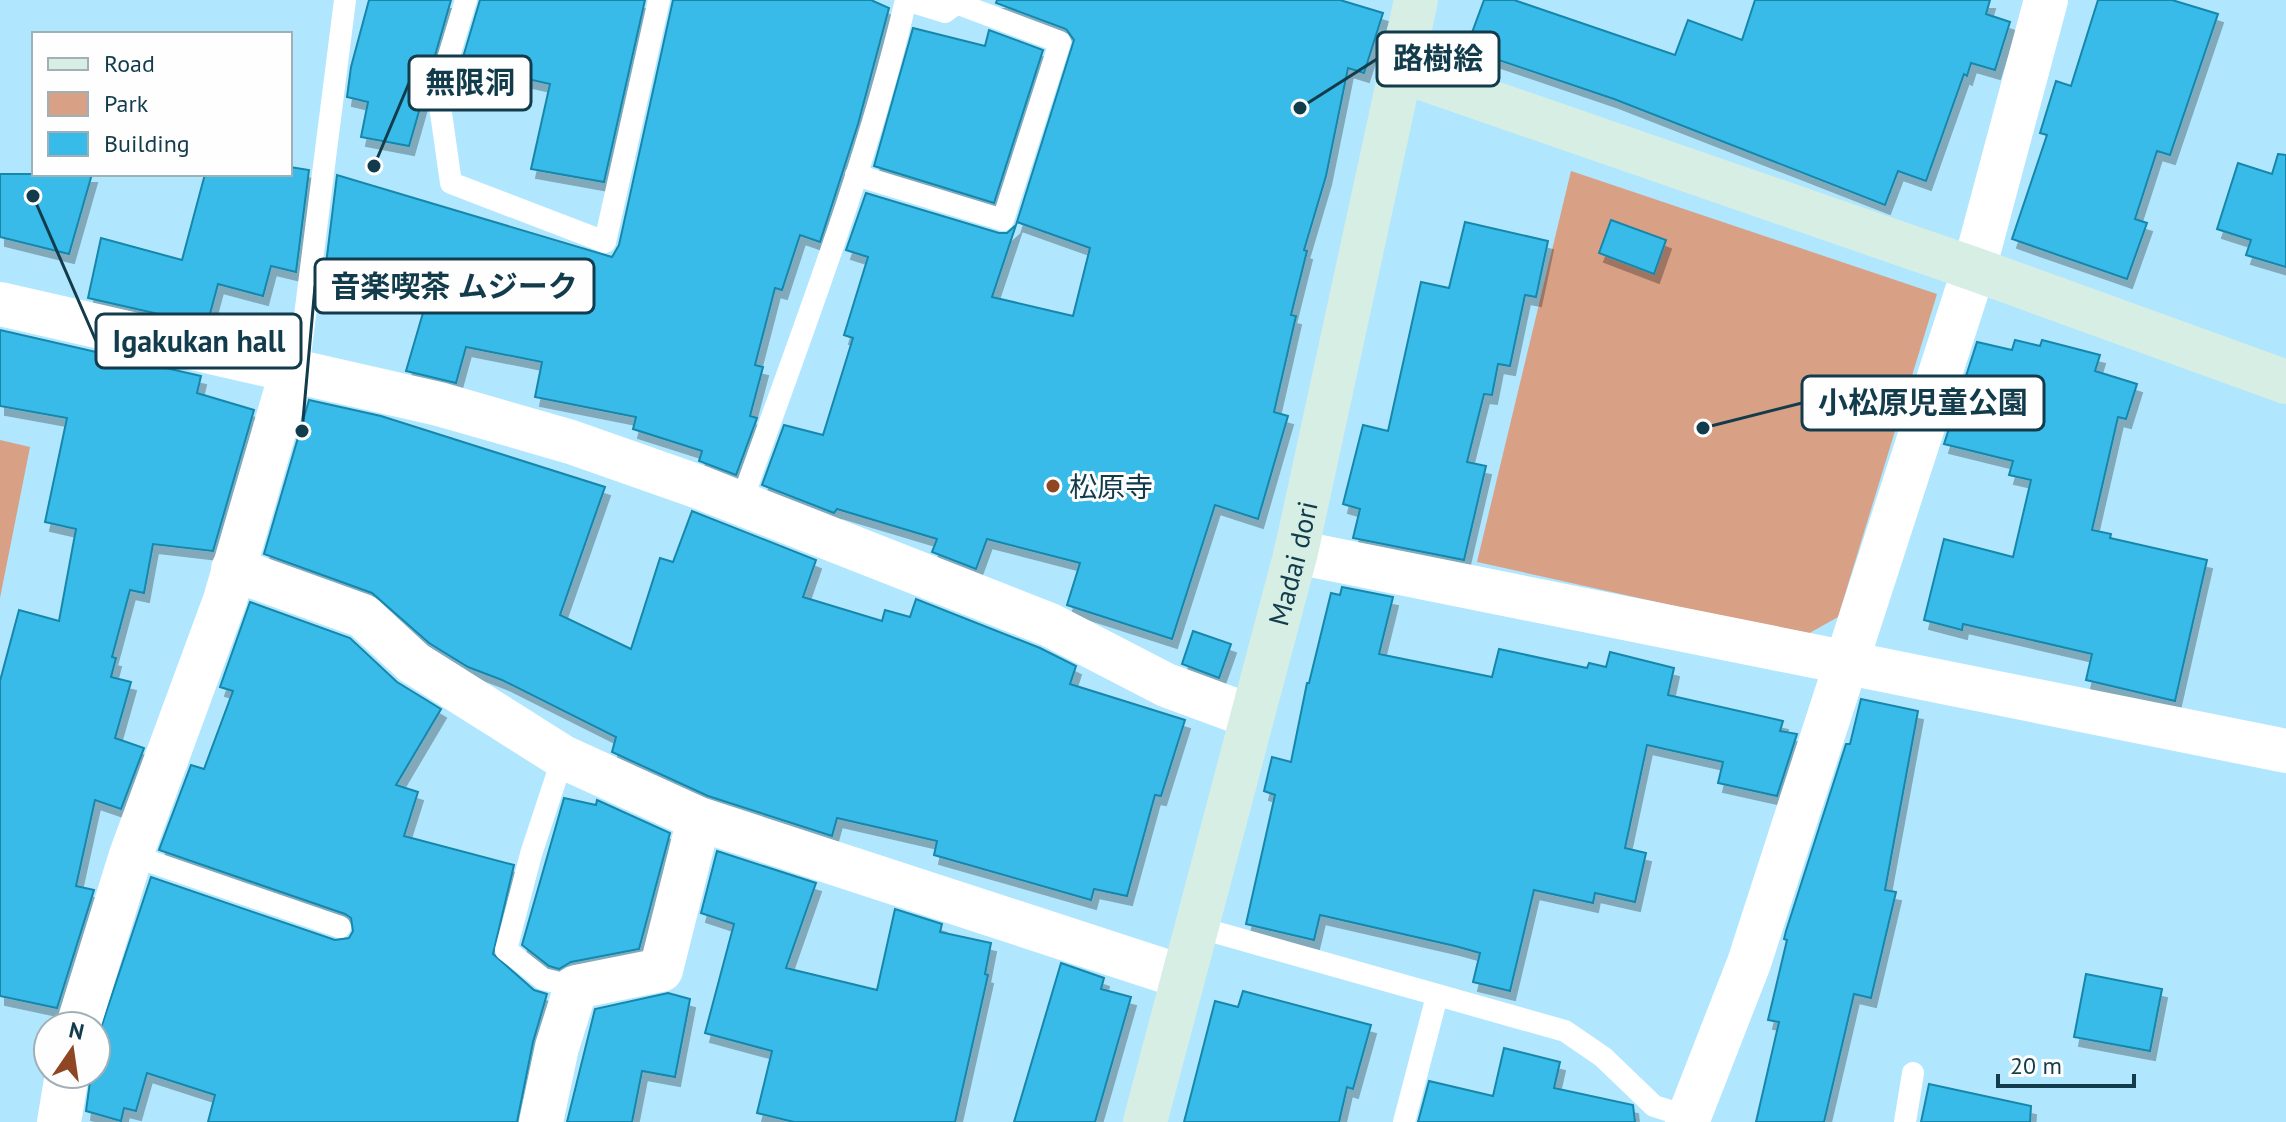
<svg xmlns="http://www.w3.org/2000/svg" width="2286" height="1122" font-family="'PT Sans','Noto Sans JP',sans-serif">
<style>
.green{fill:#d8a085}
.building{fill:#39bbe9;stroke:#1686ab;stroke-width:2;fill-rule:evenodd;filter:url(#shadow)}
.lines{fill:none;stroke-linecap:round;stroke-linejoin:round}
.lane{stroke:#fff;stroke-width:22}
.street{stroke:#fff;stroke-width:44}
.secondary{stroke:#d6eee4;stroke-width:44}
.poi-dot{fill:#8e4722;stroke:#fefefe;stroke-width:3}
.labels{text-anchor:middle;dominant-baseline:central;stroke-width:6;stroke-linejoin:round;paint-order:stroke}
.poi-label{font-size:28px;fill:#123c4c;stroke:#fefefe;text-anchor:start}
.street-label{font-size:28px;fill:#123c4c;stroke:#fefefe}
.leader{fill:none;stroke:#123c4c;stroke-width:3}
.callout-dot{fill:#123c4c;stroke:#fefefe;stroke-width:3}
.callout{fill:#fefefe;stroke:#123c4c;stroke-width:3}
.callout-label{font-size:30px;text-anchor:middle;font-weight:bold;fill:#123c4c}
</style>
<defs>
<filter id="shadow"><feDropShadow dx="5" dy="9" stdDeviation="0" flood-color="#0004"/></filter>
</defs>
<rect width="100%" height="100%" fill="#b0e6fe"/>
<g class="green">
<polygon points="1571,171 1937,294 1838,617 1806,635 1477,562"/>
<polygon points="0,440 30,447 0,598"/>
</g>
<g class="building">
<polygon points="369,0 451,0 409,146 361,137 368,102 347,97 351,67"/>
<polygon points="480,0 645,0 604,182 531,169 550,84 461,64"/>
<polygon points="673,0 871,0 889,8 858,124 820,242 800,235 782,290 775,288 755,365 763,367 750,416 757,418 736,475 699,461 702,451 633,429 636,417 535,397 542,362 466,347 456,383 406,371 425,306 324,280 337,175 612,257 619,245"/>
<path d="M997,0H1340L1383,13L1364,73L1348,68L1326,176L1304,250L1307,251L1291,315L1296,316L1274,412L1288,416L1258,519L1215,505L1172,639L1067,605L1080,563L987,539L976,569L932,552L937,539L837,509L834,513L762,485L784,425L823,435L853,338L844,335L868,257L846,250L866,193L999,233H1007L1016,225L1074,40L1066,29L996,3ZM1017,222L1090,248L1073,316L992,297Z"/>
<polygon points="1484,0 1514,0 1675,55 1688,20 1742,40 1755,0 1990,0 1986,14 2010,22 1995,70 1971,63 1967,76 1964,74 1926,181 1898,171 1885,205 1614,99 1466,49"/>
<polygon points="2098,0 2172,0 2218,14 2170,155 2157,151 2135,219 2147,223 2127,279 2012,239 2047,135 2040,133 2056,81 2071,86"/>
<polygon points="913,28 985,46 989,30 1043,50 994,203 874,166"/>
<polygon points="2278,154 2286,155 2286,267 2246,255 2251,240 2217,229 2238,163 2272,174"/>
<polygon points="290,167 309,170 296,272 271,266 263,296 218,284 207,325 88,298 101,238 182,260 205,174 290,174"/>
<polygon points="0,174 92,174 69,254 0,237"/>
<polygon points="1611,220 1666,240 1654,274 1599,253"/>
<polygon points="1465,222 1548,241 1536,297 1525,295 1510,366 1498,364 1492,395 1484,394 1467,462 1486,466 1464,560 1353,538 1360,509 1343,504 1363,425 1388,431 1421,282 1449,288"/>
<polygon points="0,330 201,376 197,393 254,410 213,551 153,544 144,593 130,590 112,657 116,658 111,677 131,682 115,738 144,748 121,809 95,800 76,886 94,890 57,1008 0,996 0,681 19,610 59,621 76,529 45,522 67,418 0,406"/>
<polygon points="2015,340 2040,346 2042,340 2100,355 2095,371 2137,384 2126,419 2118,417 2092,530 2111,534 2110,538 2207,560 2175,701 2086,680 2092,654 1963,624 1962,630 1924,620 1944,539 2013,557 2031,480 2009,475 2013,461 1944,444 1977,342 2012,350"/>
<polygon points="309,400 381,416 605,487 560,615 631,649 660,558 673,562 692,511 816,560 803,597 882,621 885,610 910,617 916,599 1040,648 1076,666 1070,684 1185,720 1161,796 1155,795 1127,896 1094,889 1091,900 934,855 937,841 837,818 832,836 708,796 612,752 616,737 502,680 468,667 429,643 372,593 264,554"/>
<polygon points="1342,587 1393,597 1379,654 1492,677 1499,649 1587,668 1589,663 1606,667 1610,652 1674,668 1668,695 1783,721 1780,731 1797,734 1777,796 1718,783 1723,762 1647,745 1625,848 1646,853 1635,902 1595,893 1593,903 1534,890 1510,991 1473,982 1480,953 1455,946 1320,915 1314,940 1246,924 1275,795 1264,791 1272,757 1291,762 1307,683 1309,683 1331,593 1340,595"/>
<polygon points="250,602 350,638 397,682 441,709 396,785 418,792 404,836 514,865 493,954 534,990 547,994 533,1042 517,1122 208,1122 215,1095 147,1073 136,1111 124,1108 121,1121 86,1111 91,1074 96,1074 96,1043 151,877 335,940 349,938 353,931 351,918 345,914 159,850 191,765 204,769 233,691 220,687"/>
<polygon points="1193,631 1231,644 1219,678 1182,664"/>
<polygon points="1861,699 1918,711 1885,890 1896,892 1871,998 1854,994 1824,1122 1756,1122 1779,1022 1768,1020 1787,940 1784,939 1786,931 1846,744 1850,744"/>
<polygon points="564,798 596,805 597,800 670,833 639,949 571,962 559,969 549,966 522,945"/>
<polygon points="717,851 816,883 786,968 877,990 895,909 942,924 940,932 991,943 985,974 988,975 955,1122 794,1122 757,1113 772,1051 705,1033 734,924 701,913"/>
<polygon points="1061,963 1104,978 1101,989 1131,997 1095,1122 1014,1122"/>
<polygon points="2086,974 2162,989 2150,1051 2074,1037"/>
<polygon points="1243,991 1371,1025 1353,1089 1347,1087 1339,1122 1184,1122 1215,1001 1238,1007"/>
<polygon points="668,993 690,999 675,1077 642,1071 632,1122 567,1122 595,1009"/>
<polygon points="1504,1048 1560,1062 1554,1088 1633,1105 1635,1122 1418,1122 1429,1081 1493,1096"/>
<polygon points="1929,1084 2031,1106 2030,1122 1921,1122"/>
</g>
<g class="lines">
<g class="lane">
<polyline points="466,0 438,92 451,183 605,242 659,0"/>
<polyline points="856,175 1003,220 1060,42 956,3"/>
<polyline points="298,371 345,0"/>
<path d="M741,503C800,337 865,172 906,0L945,12L961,0"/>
<polyline points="563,757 531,854 506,950 543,979 576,987"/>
<polyline points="131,855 340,927"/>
<polyline points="1197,927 1565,1031 1603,1057 1654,1106 1689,1117"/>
<polyline points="1404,1122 1437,996"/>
<polyline points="1905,1122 1913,1073"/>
</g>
<g class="street">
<polyline points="0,304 439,404 571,442 699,487 1050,625 1166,685 1250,716"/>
<polyline points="1296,552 2286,751"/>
<polyline points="233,569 363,616 414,663 563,757 699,819 1183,977"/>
<polyline points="78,1026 131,855 225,600 292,370"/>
<polyline points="59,1122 67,1074"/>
<polyline points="541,1122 557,1047 576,987 661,970 699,819"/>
<polyline points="1687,1122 1749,963 1974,269 2046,0"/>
</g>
<g class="secondary">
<polyline points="1401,71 1974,269 2286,382"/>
<path id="s1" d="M1145,1122L1296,552L1416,0"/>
</g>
</g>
<circle class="poi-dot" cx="1053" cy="486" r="8"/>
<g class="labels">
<g class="poi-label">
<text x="1069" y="486">松原寺</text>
</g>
<g class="street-label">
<text stroke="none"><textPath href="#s1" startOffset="578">Madai dori</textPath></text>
</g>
</g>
<path class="leader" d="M1300 108L1377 59M374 166L409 83M302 431L315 286M33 196L96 341M1703 428L1802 403"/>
<g class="callout-dot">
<circle cx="1300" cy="108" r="8"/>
<circle cx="374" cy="166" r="8"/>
<circle cx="302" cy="431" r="8"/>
<circle cx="33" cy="196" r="8"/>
<circle cx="1703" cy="428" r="8"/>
</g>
<g class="callout">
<rect x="1377" y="32" width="122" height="54" rx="8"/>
<rect x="409" y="56" width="122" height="54" rx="8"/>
<rect x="315" y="259" width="279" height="54" rx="8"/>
<rect x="96" y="314" width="205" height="54" rx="8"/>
<rect x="1802" y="376" width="242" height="54" rx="8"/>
</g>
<g class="callout-label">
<text x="1438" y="69">路樹絵</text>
<text x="470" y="93">無限洞</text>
<text x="454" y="297">音楽喫茶 ムジーク</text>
<text x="199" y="352">Igakukan hall</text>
<text x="1923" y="413">小松原児童公園</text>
</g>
<rect x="32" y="32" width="260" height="144" fill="#fefefe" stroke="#a0b0b7" stroke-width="2"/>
<rect x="48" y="58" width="40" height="12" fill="#d6eee4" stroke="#a0b0b7" stroke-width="2"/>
<text x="104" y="72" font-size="24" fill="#123c4c">Road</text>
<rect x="48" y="92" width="40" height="24" fill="#d8a085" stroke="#a0b0b7" stroke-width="2"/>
<text x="104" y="112" font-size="24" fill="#123c4c">Park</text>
<rect x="48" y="132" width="40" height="24" fill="#39bbe9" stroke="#a0b0b7" stroke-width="2"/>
<text x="104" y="152" font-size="24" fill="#123c4c">Building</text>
<g transform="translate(72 1050) rotate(13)"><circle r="38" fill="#fefefe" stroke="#a0b0b7" stroke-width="2"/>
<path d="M0-6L14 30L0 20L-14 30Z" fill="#8e4722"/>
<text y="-12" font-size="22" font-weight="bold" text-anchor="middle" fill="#123c4c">N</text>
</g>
<path d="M1998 1074v12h136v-12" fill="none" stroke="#123c4c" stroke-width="4"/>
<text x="2010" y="1074" font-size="24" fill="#123c4c" stroke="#fefefe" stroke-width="6" paint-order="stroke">20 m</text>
</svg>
